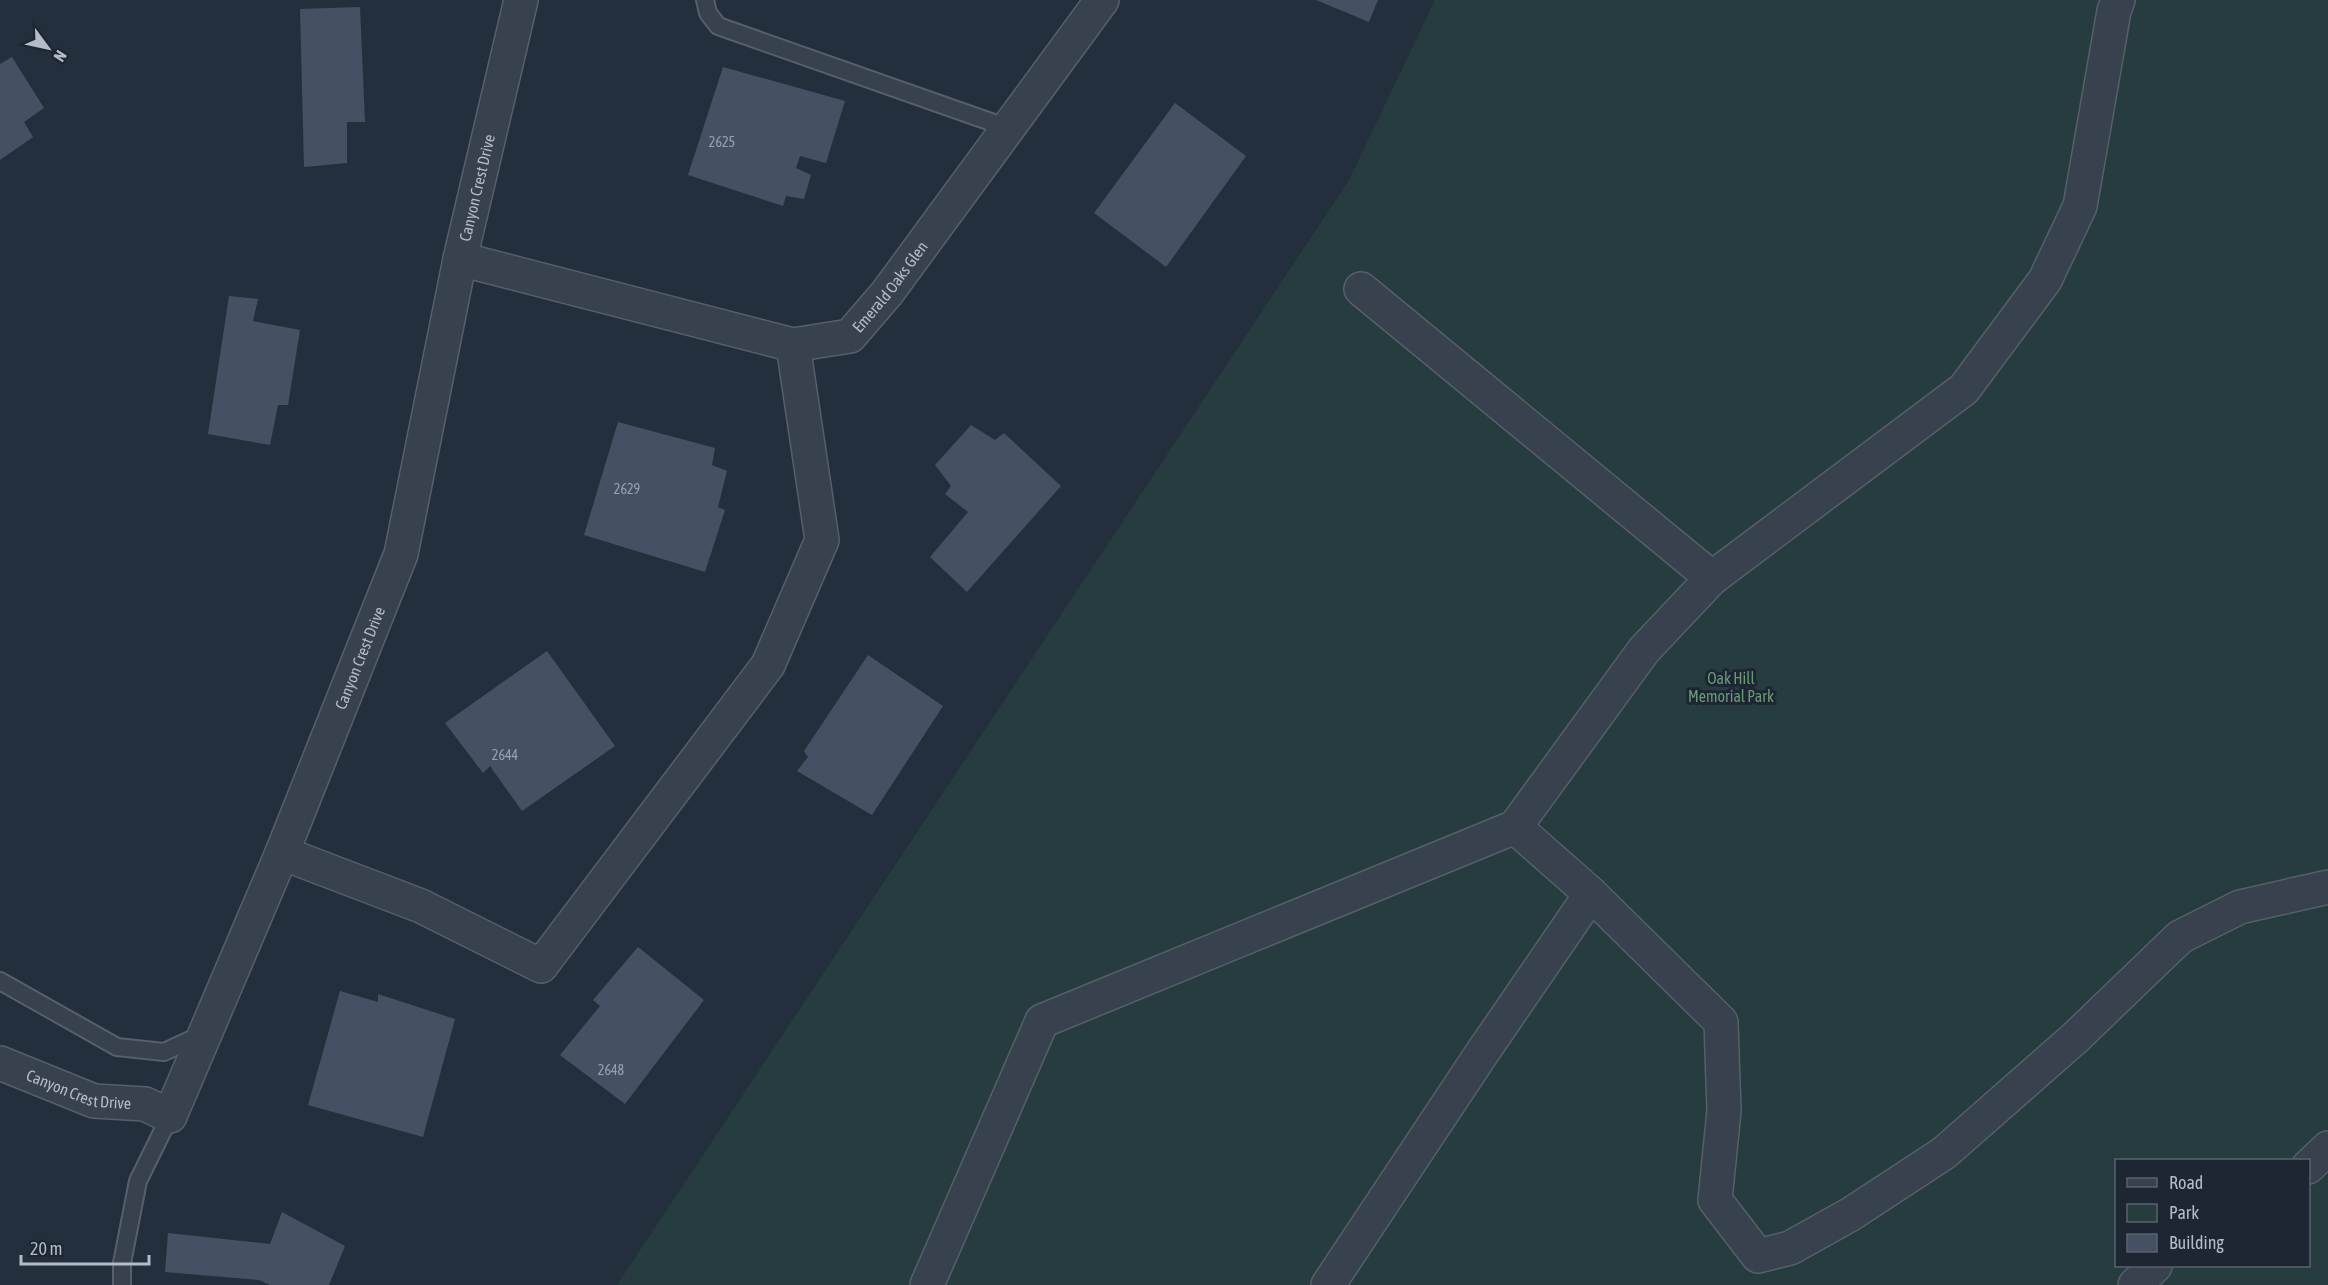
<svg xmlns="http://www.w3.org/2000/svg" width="2328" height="1285" font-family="'Asap Condensed',sans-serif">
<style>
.green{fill:#263c3f;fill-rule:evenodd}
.building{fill:#455162}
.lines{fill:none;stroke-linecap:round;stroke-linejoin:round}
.lane-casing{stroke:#565f6c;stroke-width:20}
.street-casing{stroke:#565f6c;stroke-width:36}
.lane{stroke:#38414e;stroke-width:16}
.street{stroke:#38414e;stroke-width:33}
.labels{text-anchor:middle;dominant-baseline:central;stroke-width:6;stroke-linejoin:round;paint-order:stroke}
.number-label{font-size:14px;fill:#98a1af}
.street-label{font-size:16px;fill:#b4bcc9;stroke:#1d2633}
.park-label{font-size:16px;fill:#6b9a76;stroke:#1d2633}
</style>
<rect width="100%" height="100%" fill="#242f3e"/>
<path class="green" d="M1435,0H2328V1285H617L1349,180ZM2116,1160H2308V1266H2116Z"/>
<g class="building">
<polygon points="1316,0 1378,0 1369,22"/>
<polygon points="360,7 365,122 347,122 347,163 304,167 300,9"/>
<polygon points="12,57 44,108 24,122 33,137 0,160 0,64"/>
<polygon points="723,67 845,101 826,163 800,156 796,168 811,175 804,199 786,196 783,206 688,175"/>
<polygon points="1175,103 1246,156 1166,267 1094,213"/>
<polygon points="229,296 258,299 253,321 300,330 288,405 278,405 270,445 208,434"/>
<polygon points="618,422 715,448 712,465 727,471 718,507 725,510 705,572 584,535"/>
<polygon points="971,425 995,440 1004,433 1061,486 967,592 930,557 968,512 945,494 951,486 935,465"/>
<polygon points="547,651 615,746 522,811 490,766 483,773 445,723"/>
<polygon points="868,655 943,706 872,815 797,771 808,757 804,751"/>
<polygon points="638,947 704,1000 625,1104 560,1055 600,1006 593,1000"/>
<polygon points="340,991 378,1002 378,994 455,1019 423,1137 308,1105"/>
<polygon points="282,1212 345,1246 329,1285 270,1285 259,1280 165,1272 168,1233 270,1244"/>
</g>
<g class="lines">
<defs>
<g id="lane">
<polyline points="705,0 708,13 718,26 1008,128"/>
<polyline points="0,981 117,1047 164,1052 203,1034"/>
<polyline points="122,1285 122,1263 138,1181 170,1116"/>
</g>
<g id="street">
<path id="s1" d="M460,259L793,345L850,336L887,293L1102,0"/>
<polyline points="1361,289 1712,578"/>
<polyline points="1515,827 1591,894 1721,1022 1724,1111 1715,1200 1758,1256 1790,1248 1851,1214 1944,1153 2075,1038 2180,937 2240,907 2328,887"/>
<polyline points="282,853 421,906 541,966 768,665 822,540 793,345"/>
<path id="s2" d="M0,1063L94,1101L145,1104L170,1116L282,853L401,554L460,259L521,0"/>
<polyline points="2308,1167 2328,1148"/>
<polyline points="927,1285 1042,1021 1515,827 1644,650 1712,578 1964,389 2045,280 2080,206 2114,11 2118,0"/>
<polyline points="1328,1285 1482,1053 1591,894"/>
<polyline points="2135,1285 2155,1266"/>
</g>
</defs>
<use href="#lane" class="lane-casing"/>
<use href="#street" class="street-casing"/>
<use href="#lane" class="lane"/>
<use href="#street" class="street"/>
</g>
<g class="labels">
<g class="number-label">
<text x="722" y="142">2625</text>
<text x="627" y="489">2629</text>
<text x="505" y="755">2644</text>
<text x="611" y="1070">2648</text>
</g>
<g class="street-label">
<text stroke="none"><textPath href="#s2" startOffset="1162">Canyon Crest Drive</textPath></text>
<text stroke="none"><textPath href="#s1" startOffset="465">Emerald Oaks Glen</textPath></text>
<text stroke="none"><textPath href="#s2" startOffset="676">Canyon Crest Drive</textPath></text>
<text stroke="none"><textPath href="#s2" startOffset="84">Canyon Crest Drive</textPath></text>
</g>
<g class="park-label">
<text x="1731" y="678">Oak Hill<tspan x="1731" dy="18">Memorial Park</tspan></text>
</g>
</g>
<rect x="2115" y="1159" width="195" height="108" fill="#1d2633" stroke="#59626f" stroke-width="1.5"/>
<rect x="2127" y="1178" width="30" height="9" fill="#38414e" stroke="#59626f" stroke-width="1.5"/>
<text x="2169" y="1189" font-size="18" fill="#b4bcc9">Road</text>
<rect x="2127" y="1204" width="30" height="18" fill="#263c3f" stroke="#59626f" stroke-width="1.5"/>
<text x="2169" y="1219" font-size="18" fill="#b4bcc9">Park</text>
<rect x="2127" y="1234" width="30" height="18" fill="#455162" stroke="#59626f" stroke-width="1.5"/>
<text x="2169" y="1249" font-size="18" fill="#b4bcc9">Building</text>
<g transform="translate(48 48) rotate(123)" stroke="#1d2633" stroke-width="4.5" paint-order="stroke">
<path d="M0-4.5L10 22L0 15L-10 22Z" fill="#b4bcc9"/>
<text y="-9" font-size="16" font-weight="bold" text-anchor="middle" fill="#b4bcc9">N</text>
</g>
<path d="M21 1255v9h128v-9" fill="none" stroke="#b4bcc9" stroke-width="3"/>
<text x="30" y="1255" font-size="18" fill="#b4bcc9" stroke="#1d2633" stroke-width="4.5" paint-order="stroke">20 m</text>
</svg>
